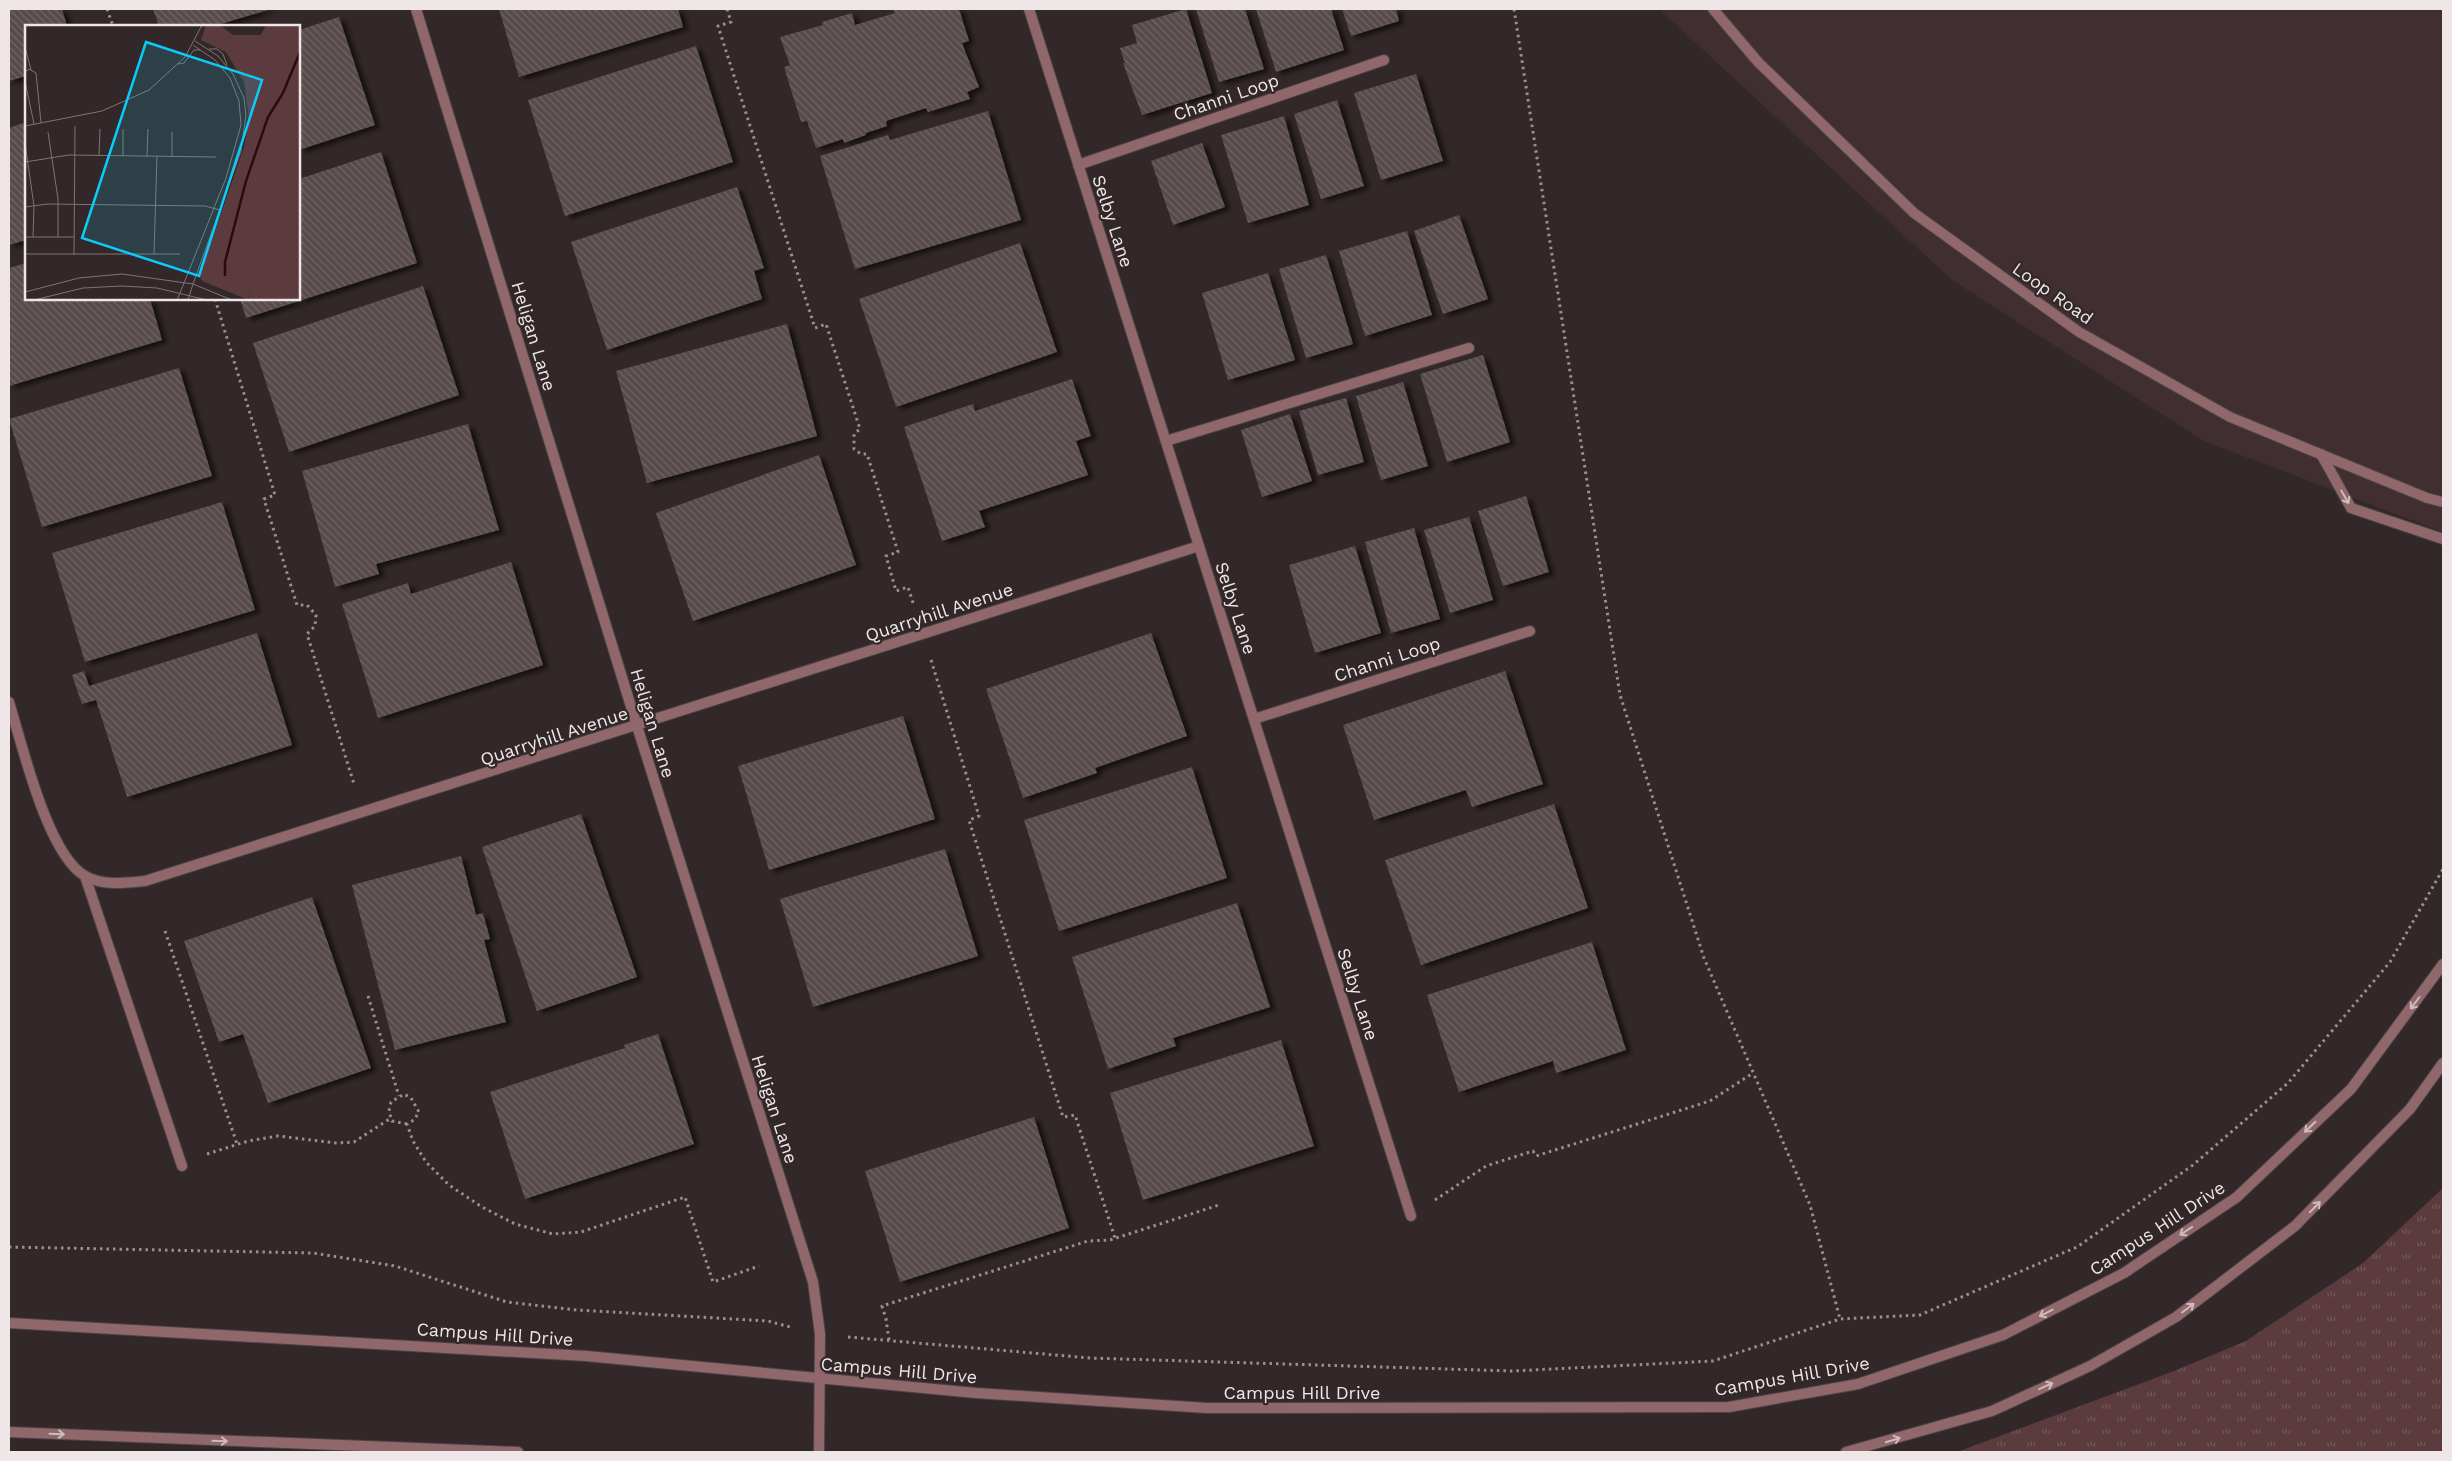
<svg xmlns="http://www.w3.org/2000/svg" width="2452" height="1461" font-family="'Work Sans',sans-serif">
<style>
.built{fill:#412e30}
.grass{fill:url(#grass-tufts)}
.building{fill:url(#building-back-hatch);filter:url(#shadow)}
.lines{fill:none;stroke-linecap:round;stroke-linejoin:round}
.service-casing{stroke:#4d4344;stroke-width:12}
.minor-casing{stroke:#4d4344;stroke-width:12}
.tertiary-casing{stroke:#4d4344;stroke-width:12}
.path{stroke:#999090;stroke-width:3;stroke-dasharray:2.5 4;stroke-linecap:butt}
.service{stroke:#90686c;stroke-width:10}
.minor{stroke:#90686c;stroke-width:10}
.tertiary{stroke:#90686c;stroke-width:10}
.oneway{stroke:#cebbbc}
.labels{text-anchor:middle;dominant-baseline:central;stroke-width:4.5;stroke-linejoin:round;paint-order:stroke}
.street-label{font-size:18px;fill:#efe7e7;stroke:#332829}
.inset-river{fill:none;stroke:#2b0b11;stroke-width:2.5}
.inset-road{fill:none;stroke:#7e7475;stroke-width:1}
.view{fill:#0ccafa;fill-opacity:0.15;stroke:#0ccafa;stroke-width:2.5}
.inset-edge{fill:none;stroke:#efe7e7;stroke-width:2.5}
</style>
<defs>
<pattern id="grass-tufts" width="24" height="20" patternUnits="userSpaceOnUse" patternTransform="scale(1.25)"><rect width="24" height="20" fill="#5b3b3e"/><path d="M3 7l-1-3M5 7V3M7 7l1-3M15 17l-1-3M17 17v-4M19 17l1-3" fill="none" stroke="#73575a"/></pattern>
<pattern id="building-back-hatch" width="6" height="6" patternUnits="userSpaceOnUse" patternTransform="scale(1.25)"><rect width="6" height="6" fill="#584b4c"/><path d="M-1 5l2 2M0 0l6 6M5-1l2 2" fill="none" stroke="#706566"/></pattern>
<filter id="shadow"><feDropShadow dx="5.5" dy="3" stdDeviation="2.5" flood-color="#0009"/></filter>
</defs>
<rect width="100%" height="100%" fill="#332829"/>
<polygon class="built" points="1659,9 2443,9 2443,532 2204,441 1952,280"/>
<polygon class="grass" points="2443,1188 2443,1452 1957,1452 2174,1371 2246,1341 2363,1263"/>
<g class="building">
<polygon points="9,9 62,9 67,26 26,26 26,76 9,81"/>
<polygon points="153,9 271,9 214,26 159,26"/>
<polygon points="499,9 678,9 683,27 519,77"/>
<polygon points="893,9 959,9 969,41 962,43 979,87 967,92 970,99 928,112 926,108 886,121 887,126 866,133 866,135 844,143 843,139 816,148 807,121 801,122 784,67 790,65 780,37 823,25 822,22 852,13 855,25 895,13"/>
<polygon points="1186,9 1212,93 1142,115 1123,63 1125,63 1120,48 1137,43 1132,25"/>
<polygon points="1196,9 1245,9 1264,69 1219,82"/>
<polygon points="1256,9 1331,9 1344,50 1276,72"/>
<polygon points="1342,9 1396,9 1399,21 1351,36"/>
<polygon points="339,17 375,125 299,150 299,30"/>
<polygon points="696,46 733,162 565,216 528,100"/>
<polygon points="1416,74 1443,161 1381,180 1354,93"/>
<polygon points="1337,100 1364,186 1321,199 1294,114"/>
<polygon points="988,111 1021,220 855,269 820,156 888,135 890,140"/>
<polygon points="1284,116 1309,205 1248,223 1221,135"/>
<polygon points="26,122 26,240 9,245 9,128"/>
<polygon points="1202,143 1225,207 1173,225 1151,161"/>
<polygon points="381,152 417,263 246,318 240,299 299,299 299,179"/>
<polygon points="737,187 764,268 754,271 762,299 607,350 571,242"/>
<polygon points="1459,215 1488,299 1443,314 1414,231"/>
<polygon points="1407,231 1432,315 1365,336 1339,251"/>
<polygon points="1020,243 1057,352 896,407 859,299"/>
<polygon points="1326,255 1353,344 1306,358 1279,269"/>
<polygon points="26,263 26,299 150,299 162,340 9,386 9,268"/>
<polygon points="1268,273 1295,360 1228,380 1202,293"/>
<polygon points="423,286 459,395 289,452 253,343"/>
<polygon points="787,324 817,436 647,483 616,371"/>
<polygon points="1483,355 1510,442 1447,462 1420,374"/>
<polygon points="179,368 212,476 42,527 9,419"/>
<polygon points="1072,379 1091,436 1076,441 1088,475 979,511 985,527 942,541 904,427 973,404 975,411"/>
<polygon points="1403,382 1428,466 1381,480 1356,396"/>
<polygon points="1346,398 1364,462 1318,475 1299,411"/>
<polygon points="1290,414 1312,481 1262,497 1241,430"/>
<polygon points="468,424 499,530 376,564 379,574 335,587 302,471"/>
<polygon points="819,455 856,565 693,621 656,513"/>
<polygon points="1526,496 1549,572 1503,586 1478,511"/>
<polygon points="222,502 255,610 85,662 52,553"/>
<polygon points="1469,517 1493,600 1450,613 1424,530"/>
<polygon points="1414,528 1440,619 1391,633 1365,542"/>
<polygon points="1355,546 1381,633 1315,653 1289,565"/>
<polygon points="511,562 543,665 378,718 342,604 408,583 411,594"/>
<polygon points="257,633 292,745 127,797 96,700 82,704 72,675 84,671 89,686"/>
<polygon points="1151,633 1187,736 1095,768 1097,773 1023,798 986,689"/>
<polygon points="1505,671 1543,784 1472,807 1466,790 1374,820 1343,725"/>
<polygon points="903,716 935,819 769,870 738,766"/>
<polygon points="1192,767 1227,878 1059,931 1024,820"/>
<polygon points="1554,804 1588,908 1421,965 1385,860"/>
<polygon points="581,814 637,977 537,1011 482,847"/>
<polygon points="945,849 978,956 813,1007 780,899"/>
<polygon points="461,856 476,915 483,913 490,939 484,940 506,1022 395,1050 352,885"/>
<polygon points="312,897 371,1068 268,1103 243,1034 219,1042 184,941"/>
<polygon points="1237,903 1270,1007 1173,1038 1176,1046 1108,1069 1072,957"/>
<polygon points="1592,942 1626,1050 1556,1073 1553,1061 1459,1092 1427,995"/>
<polygon points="658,1034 694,1144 525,1199 490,1092 625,1048 624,1045"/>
<polygon points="1281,1040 1314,1146 1143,1200 1110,1093"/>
<polygon points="1034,1117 1069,1228 900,1282 865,1171"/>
</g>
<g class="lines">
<defs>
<polyline id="service" points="85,876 182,1166"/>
<g id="minor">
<polyline points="416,9 637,726 813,1282 820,1334 819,1452"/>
<polyline points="1029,9 1411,1216"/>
<polyline points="1078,165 1384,60"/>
<polyline points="1166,441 1469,348"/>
<path d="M9,702C22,744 47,854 85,876C103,886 126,883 145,881L1199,546"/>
<polyline points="1254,719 1530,631"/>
</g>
<g id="tertiary">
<polyline points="1713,9 1758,62 1914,213 2079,332 2230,417 2427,498 2443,502"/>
<polyline points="2321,454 2351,508 2443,539"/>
<polyline points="9,1323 586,1356 976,1393 1207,1408 1729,1407 1858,1384 2003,1335 2124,1273 2237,1197 2351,1089 2443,964"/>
<polyline points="9,1432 518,1452"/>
<polyline points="1846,1452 1992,1411 2090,1366 2176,1317 2295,1226 2410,1109 2443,1063"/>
</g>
</defs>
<use href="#service" class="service-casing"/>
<use href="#minor" class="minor-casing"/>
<use href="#tertiary" class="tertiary-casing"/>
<g class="path">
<polyline points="107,9 113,26"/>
<polyline points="727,9 731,22 718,26 815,328 826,324 860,429 854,434 854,449 861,454 867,454 898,552 886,556 896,591 908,587 914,606"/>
<polyline points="1514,9 1620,695 1704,958 1810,1205 1840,1319"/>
<polyline points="215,299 275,495 264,499 297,605 307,605 316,615 315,626 307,634 354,784"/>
<polyline points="931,660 979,816 969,820 1063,1117 1075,1115 1115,1238"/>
<polyline points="165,931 237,1144"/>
<polyline points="368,996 399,1096"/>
<polyline points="407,1124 392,1121 389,1111 391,1102 404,1094 411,1098 419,1112 414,1120 407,1124 413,1141 426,1162 449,1185 482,1207 515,1224 553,1234 581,1232 685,1197 713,1282 759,1266"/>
<polyline points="207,1154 248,1141 278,1136 336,1143 354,1142 391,1118"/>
<polyline points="1435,1200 1486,1166 1533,1151 1536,1156 1710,1101 1753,1073"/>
<polyline points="9,1247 313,1253 395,1266 507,1302 577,1310 768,1321 790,1327"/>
<polyline points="848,1337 1090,1358 1512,1371 1713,1361 1840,1319 1920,1315 2077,1247 2193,1165 2288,1083 2390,962 2443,869"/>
<polyline points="889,1340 886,1319 882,1306 1088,1241 1110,1240 1219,1205"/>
</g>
<use href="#service" class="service"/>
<use href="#minor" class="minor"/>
<use href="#tertiary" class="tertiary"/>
</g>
<defs><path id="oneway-shaft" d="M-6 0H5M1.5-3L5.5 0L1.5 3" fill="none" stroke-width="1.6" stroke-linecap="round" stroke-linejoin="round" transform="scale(1.25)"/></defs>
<g class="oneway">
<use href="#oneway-shaft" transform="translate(2345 497) rotate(60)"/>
<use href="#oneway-shaft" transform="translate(2415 1003) rotate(127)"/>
<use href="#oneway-shaft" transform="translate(2310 1127) rotate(136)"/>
<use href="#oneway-shaft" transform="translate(2315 1207) rotate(-46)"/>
<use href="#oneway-shaft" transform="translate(2186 1231) rotate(146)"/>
<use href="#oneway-shaft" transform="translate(2188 1308) rotate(-37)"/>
<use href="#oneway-shaft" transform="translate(2046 1313) rotate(153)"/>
<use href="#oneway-shaft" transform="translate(2046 1386) rotate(-24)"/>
<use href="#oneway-shaft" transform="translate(57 1434) rotate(2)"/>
<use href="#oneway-shaft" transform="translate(1893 1440) rotate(-17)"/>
<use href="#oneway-shaft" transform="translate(220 1441) rotate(2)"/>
</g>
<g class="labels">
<g class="street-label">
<text transform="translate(1226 97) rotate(-19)">Channi Loop</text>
<text transform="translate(1113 221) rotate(72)">Selby Lane</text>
<text transform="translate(2053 293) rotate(35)">Loop Road</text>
<text transform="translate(534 336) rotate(73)">Heligan Lane</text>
<text transform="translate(1236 608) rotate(72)">Selby Lane</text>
<text transform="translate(939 612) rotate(-18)">Quarryhill Avenue</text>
<text transform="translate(1387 659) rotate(-18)">Channi Loop</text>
<text transform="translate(653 723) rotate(73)">Heligan Lane</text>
<text transform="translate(554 736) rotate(-18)">Quarryhill Avenue</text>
<text transform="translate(1358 994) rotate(72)">Selby Lane</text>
<text transform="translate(775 1109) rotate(72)">Heligan Lane</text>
<text transform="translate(2157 1228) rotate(-33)">Campus Hill Drive</text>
<text transform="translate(495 1334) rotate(4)">Campus Hill Drive</text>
<text transform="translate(899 1370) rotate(5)">Campus Hill Drive</text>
<text transform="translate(1792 1376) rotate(-10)">Campus Hill Drive</text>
<text x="1302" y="1392">Campus Hill Drive</text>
</g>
</g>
<g transform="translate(25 25)">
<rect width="275" height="275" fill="#332829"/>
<path d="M181,0H195L208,10H236L241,0H275V223L230,259L223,268L224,275L179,257L174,252L219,122L224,95L219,57L201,27L176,15Z" fill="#5b3b3e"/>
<path d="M253,145L263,160L266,186L275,213V275H224L223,268L230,259L229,220Z" fill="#5b3b3e"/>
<path class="inset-river" d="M200,251V237L221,156L243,92L258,68L275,27"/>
<path class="inset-road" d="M0,22L6,45M184,24H192L198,29L202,40M153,39L159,38L169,25H175M0,47L4,44L11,48L16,98M0,56L9,99M0,101L77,86L124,65L160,32L177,0M98,104V131M23,107L33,174V212M0,118L9,181L8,212M74,131L75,104M122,131L123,104M147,131V107M0,137L44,130L191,132M0,182L23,179L180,181L195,185M0,212H49M0,229H129L132,131M129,229H155M49,230L50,101M159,258L201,153L216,100L214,76L205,53L190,35L168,20M168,259L216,126L221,90L219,73L208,49L193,31L170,16M0,267L54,253L97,249L168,259L207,275M9,275L58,263L97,261L132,263L182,275M152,275L159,258M163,275L168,259"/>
<path class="view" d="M121,17L237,55L174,251L57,213Z"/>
<rect width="275" height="275" class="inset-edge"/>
</g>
<rect width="2452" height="1461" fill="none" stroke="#efe7e7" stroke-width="20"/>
</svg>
